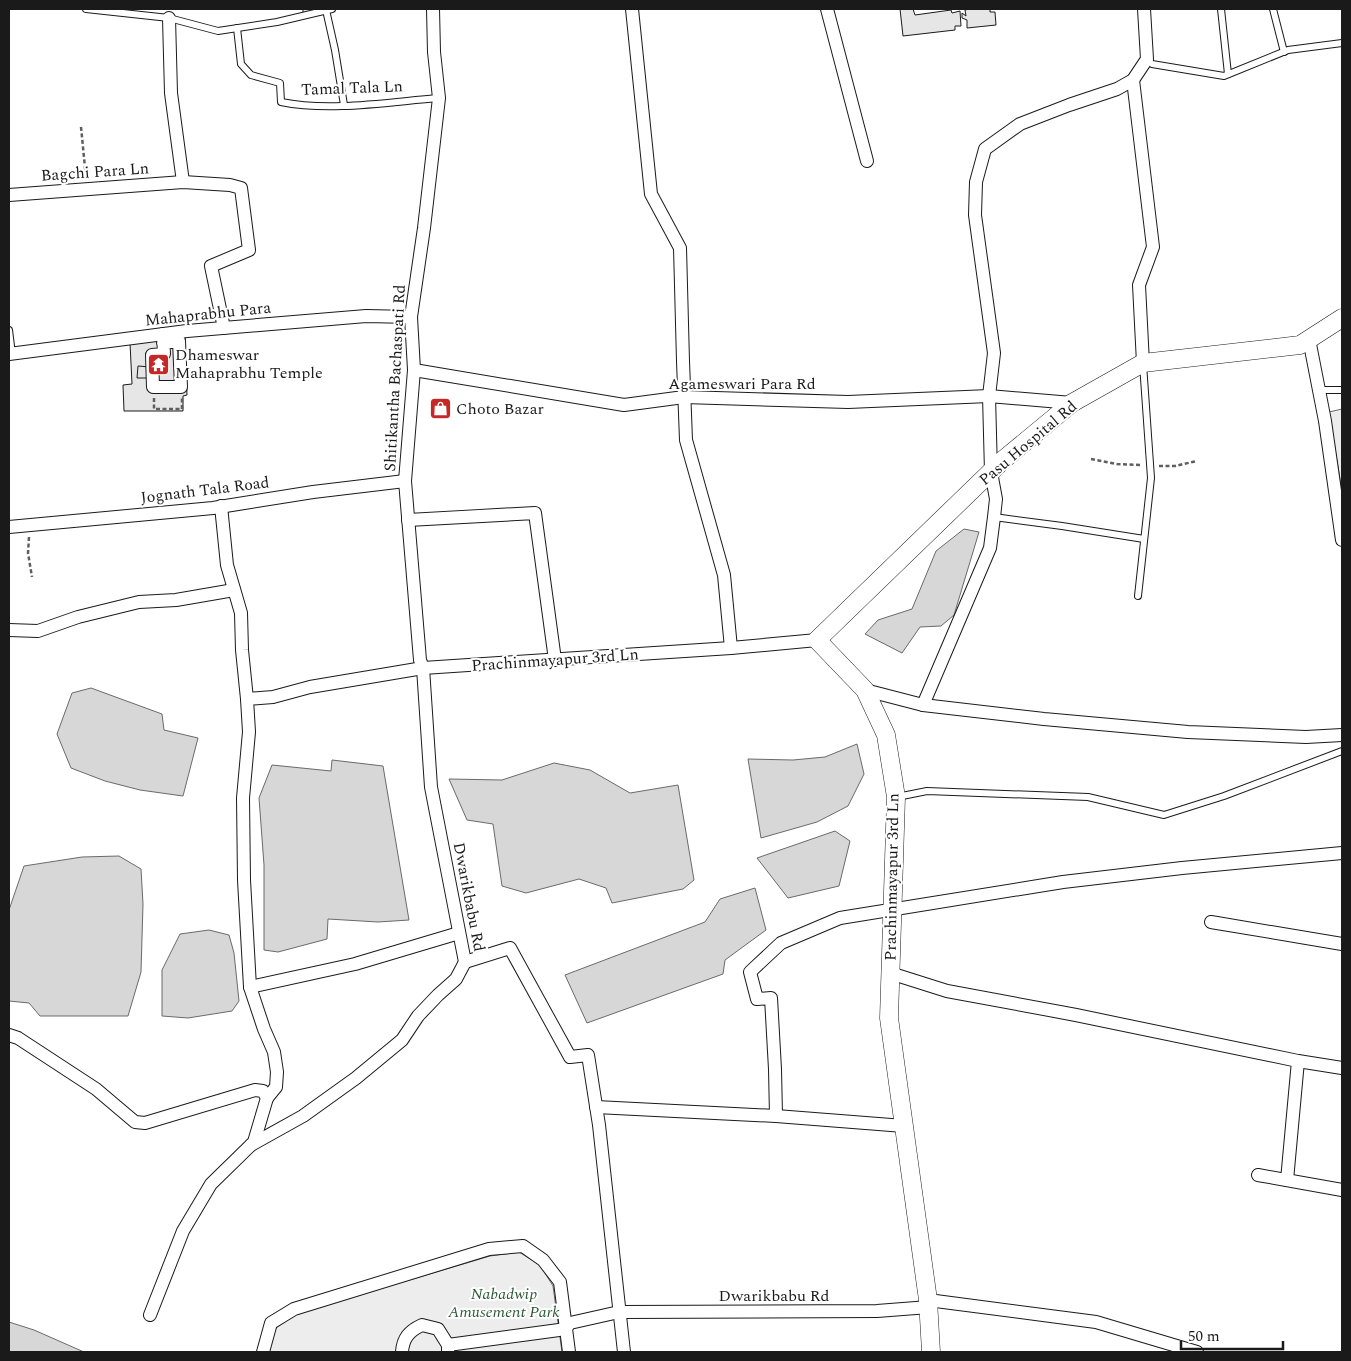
<svg xmlns="http://www.w3.org/2000/svg" width="1351" height="1361" font-family="Spectral,serif">
<style>
.built{fill:#ededed;stroke:#6a6a6a}
.water{fill:#d7d7d7;stroke:#6a6a6a}
.building{fill:#e6e6e6;stroke:#1a1a1a}
.lines{fill:none;stroke-linecap:round;stroke-linejoin:round}
.lane-casing{stroke:#1a1a1a;stroke-width:8}
.street-casing{stroke:#1a1a1a;stroke-width:14}
.secondary-casing{stroke:#1a1a1a;stroke-width:19}
.path{stroke:#5f5f5f;stroke-width:2.5;stroke-dasharray:4 2.5;stroke-linecap:butt}
.lane{stroke:#fff;stroke-width:6}
.street{stroke:#fff;stroke-width:12}
.secondary{stroke:#fff;stroke-width:18}
.labels{text-anchor:middle;dominant-baseline:central;stroke-width:4;stroke-linejoin:round;paint-order:stroke}
.street-label{font-size:16px;fill:#1a1a1a;stroke:#fff}
.poi-label{font-size:16px;fill:#1a1a1a;stroke:#fff;text-anchor:start}
.park-label{font-size:16px;font-style:italic;fill:#2b5a34;stroke:#fff}
</style>
<rect width="100%" height="100%" fill="#fff"/>
<g class="built">
<polygon points="1342,409 1342,491 1329,412"/>
<polygon points="519,1252 540,1265 553,1286 562,1352 268,1352 276,1328 298,1313 490,1256"/>
</g>
<g class="water">
<polygon points="964,529 979,532 954,615 941,626 920,627 902,653 865,634 878,620 912,609 936,551"/>
<polygon points="91,688 162,714 164,730 198,738 183,796 140,790 105,781 71,768 57,734 72,693"/>
<polygon points="857,744 864,774 848,806 817,822 761,838 748,759 793,760 825,757"/>
<polygon points="332,760 383,766 409,920 378,922 328,919 327,939 278,952 264,950 264,865 259,798 272,765 331,771"/>
<polygon points="554,763 590,770 630,793 678,785 694,880 683,889 612,903 606,888 579,879 526,893 502,886 493,824 467,820 449,779 502,780"/>
<polygon points="835,831 850,841 839,886 788,898 757,858"/>
<polygon points="119,856 141,869 143,904 141,972 128,1016 40,1016 29,1003 9,1001 9,910 24,866 82,857"/>
<polygon points="755,888 766,930 725,960 723,974 587,1023 565,975 705,922 720,899"/>
<polygon points="209,930 229,935 234,953 239,1001 232,1011 188,1018 162,1016 162,970 180,934"/>
<polygon points="9,1322 34,1330 84,1352 9,1352"/>
</g>
<g class="building">
<polygon points="303,9 324,9 303,14"/>
<polygon points="900,9 913,9 915,15 951,10 952,13 960,11 961,26 955,26 955,30 903,36"/>
<polygon points="969,9 990,9 990,12 995,12 996,25 967,28 967,20 962,18 962,13 966,16 965,10"/>
<polygon points="185,337 187,395 183,396 183,411 124,411 123,385 132,384 130,343"/>
<polygon points="138,366 150,367 150,378 137,378"/>
</g>
<g class="lines">
<defs>
<g id="lane">
<polyline points="86,9 169,18 218,31 277,22 332,9"/>
<polyline points="1221,9 1228,74"/>
<polyline points="1273,9 1284,52"/>
<polyline points="326,10 335,50 344,105"/>
<path d="M237,28L241,64L251,75L280,83L281,102C330,112 388,102 439,98"/>
<polyline points="1147,59 1152,64 1224,76 1288,50 1342,43"/>
<polyline points="9,330 12,354"/>
<polyline points="1319,390 1342,390"/>
<polyline points="994,517 1062,526 1144,539"/>
<polyline points="1138,596 1151,478 1143,364"/>
<polyline points="897,797 927,791 1088,797 1164,815 1224,796 1342,751"/>
</g>
<g id="street">
<polyline points="433,9 434,52 439,98 424,228 411,317 414,370 405,481 420,660 423,668 431,787 465,962"/>
<polyline points="632,9 651,194 680,248 683,361 686,440 724,575 731,648"/>
<polyline points="827,9 867,161"/>
<polyline points="169,18 171,93 183,182"/>
<polyline points="1133,80 1153,247 1139,285 1143,363"/>
<polyline points="9,195 183,182 230,185 241,188 249,250 211,266 224,328"/>
<polyline points="163,334 164,354 152,355 153,387 181,387 179,341 163,343"/>
<polyline points="1309,339 1325,421 1342,540"/>
<polyline points="9,354 187,331 366,316 411,317"/>
<polyline points="414,370 624,405 684,397 848,402 989,396 1072,403"/>
<polyline points="221,506 227,565 241,613 242,650 247,699 249,732 243,798 244,880 250,987 264,1029 274,1052 277,1072 276,1087 267,1098"/>
<polyline points="408,520 535,513 555,660"/>
<polyline points="9,527 213,508 313,492 405,481"/>
<polyline points="9,630 38,631 78,617 139,602 176,600 234,590"/>
<polyline points="865,690 923,705 1044,719 1188,732 1306,737 1342,735"/>
<polyline points="247,699 273,697 310,687 423,668 731,648 817,640"/>
<polyline points="923,705 990,548 994,517 996,499 991,472 989,396 994,353 975,215 976,182 985,149 1020,124 1069,105 1117,89 1133,80 1147,59 1144,9"/>
<polyline points="1211,922 1342,944"/>
<polyline points="465,962 510,948 570,1057 588,1055 599,1125 624,1352"/>
<polyline points="890,973 947,991 1076,1015 1298,1061 1342,1068"/>
<polyline points="250,987 355,964 459,933"/>
<polyline points="9,1035 18,1038 96,1089 135,1122 145,1123 255,1090 263,1091 267,1098 254,1142 211,1184 183,1231 150,1315"/>
<polyline points="596,1107 776,1116 904,1126"/>
<polyline points="776,1116 775,1069 771,998 757,999 750,972 781,943 840,918 1063,882 1182,868 1342,853"/>
<polyline points="251,1145 303,1116 356,1078 402,1040 418,1016 438,995 456,979 465,962"/>
<polyline points="1258,1175 1342,1190"/>
<polyline points="1287,1180 1298,1061"/>
<polyline points="928,1300 1096,1322 1197,1352"/>
<polyline points="448,1345 559,1330 566,1328 570,1323 619,1312 877,1311 929,1307"/>
<polyline points="263,1352 271,1323 294,1309 489,1249 523,1246 543,1260 560,1282 569,1352"/>
<path d="M402,1352C403,1338 409,1331 422,1325L438,1329L448,1345V1352"/>
</g>
<polyline id="secondary" points="931,1352 928,1300 889,1018 896,797 886,735 865,690 817,640 1003,460 1072,403 1143,363 1300,345 1342,318"/>
</defs>
<use href="#lane" class="lane-casing"/>
<use href="#street" class="street-casing"/>
<use href="#secondary" class="secondary-casing"/>
<g class="path">
<polyline points="81,127 86,178"/>
<polyline points="154,398 154,409 182,409 182,398"/>
<polyline points="1091,459 1117,464 1141,465"/>
<polyline points="1159,466 1175,466 1197,461"/>
<polyline points="29,537 28,553 32,577"/>
</g>
<use href="#lane" class="lane"/>
<use href="#street" class="street"/>
<use href="#secondary" class="secondary"/>
</g>
<defs>
<symbol id="temple-square" viewBox="-11 -11 22 22"><rect x="-9" y="-9" width="18" height="18" rx="4" fill="#c62828" stroke="#fff"/><path d="M0-6L5-2H3V0L6.5 2.5H4V6H1.5V3h-3V6H-4V2.5H-6.5L-3 0V-2H-5Z" fill="#fff"/></symbol>
<symbol id="shop-square" viewBox="-11 -11 22 22"><rect x="-9" y="-9" width="18" height="18" rx="4" fill="#c62828" stroke="#fff"/><path d="M-5-2.5h2.3a2.7 3.5 0 0 1 5.4 0H5L5.5 6h-11ZM-1.5-2.5h3a1.5 2.3 0 0 0-3 0Z" fill="#fff"/></symbol>
</defs>
<g fill-rule="evenodd">
<use href="#temple-square" x="146" y="352" width="25" height="25"/>
<use href="#shop-square" x="428" y="396" width="25" height="25"/>
</g>
<g class="labels">
<g class="street-label">
<text transform="translate(352 88) rotate(-2)">Tamal Tala Ln</text>
<text transform="translate(95 172) rotate(-4)">Bagchi Para Ln</text>
<text transform="translate(208 314) rotate(-6)">Mahaprabhu Para</text>
<text transform="translate(395 378) rotate(-87)">Shitikantha Bachaspati Rd</text>
<text x="742" y="384">Agameswari Para Rd</text>
<text transform="translate(1028 443) rotate(-40)">Pasu Hospital Rd</text>
<text transform="translate(205 490) rotate(-7)">Jognath Tala Road</text>
<text transform="translate(555 660) rotate(-4)">Prachinmayapur 3rd Ln</text>
<text transform="translate(892 877) rotate(-89)">Prachinmayapur 3rd Ln</text>
<text transform="translate(469 897) rotate(79)">Dwarikbabu Rd</text>
<text x="774" y="1296">Dwarikbabu Rd</text>
</g>
<g class="poi-label">
<text x="175" y="355">Dhameswar<tspan x="175" dy="18">Mahaprabhu Temple</tspan></text>
<text x="456" y="409">Choto Bazar</text>
</g>
<g class="park-label">
<text x="504" y="1294">Nabadwip<tspan x="504" dy="18">Amusement Park</tspan></text>
</g>
</g>
<rect width="1351" height="1361" fill="none" stroke="#1a1a1a" stroke-width="20"/>
<path d="M1181 1341v8h102v-8" fill="none" stroke="#1a1a1a" stroke-width="2.5"/>
<text x="1188" y="1341" font-size="15" fill="#1a1a1a" stroke="#ffffff" stroke-width="4" paint-order="stroke">50 m</text>
</svg>
